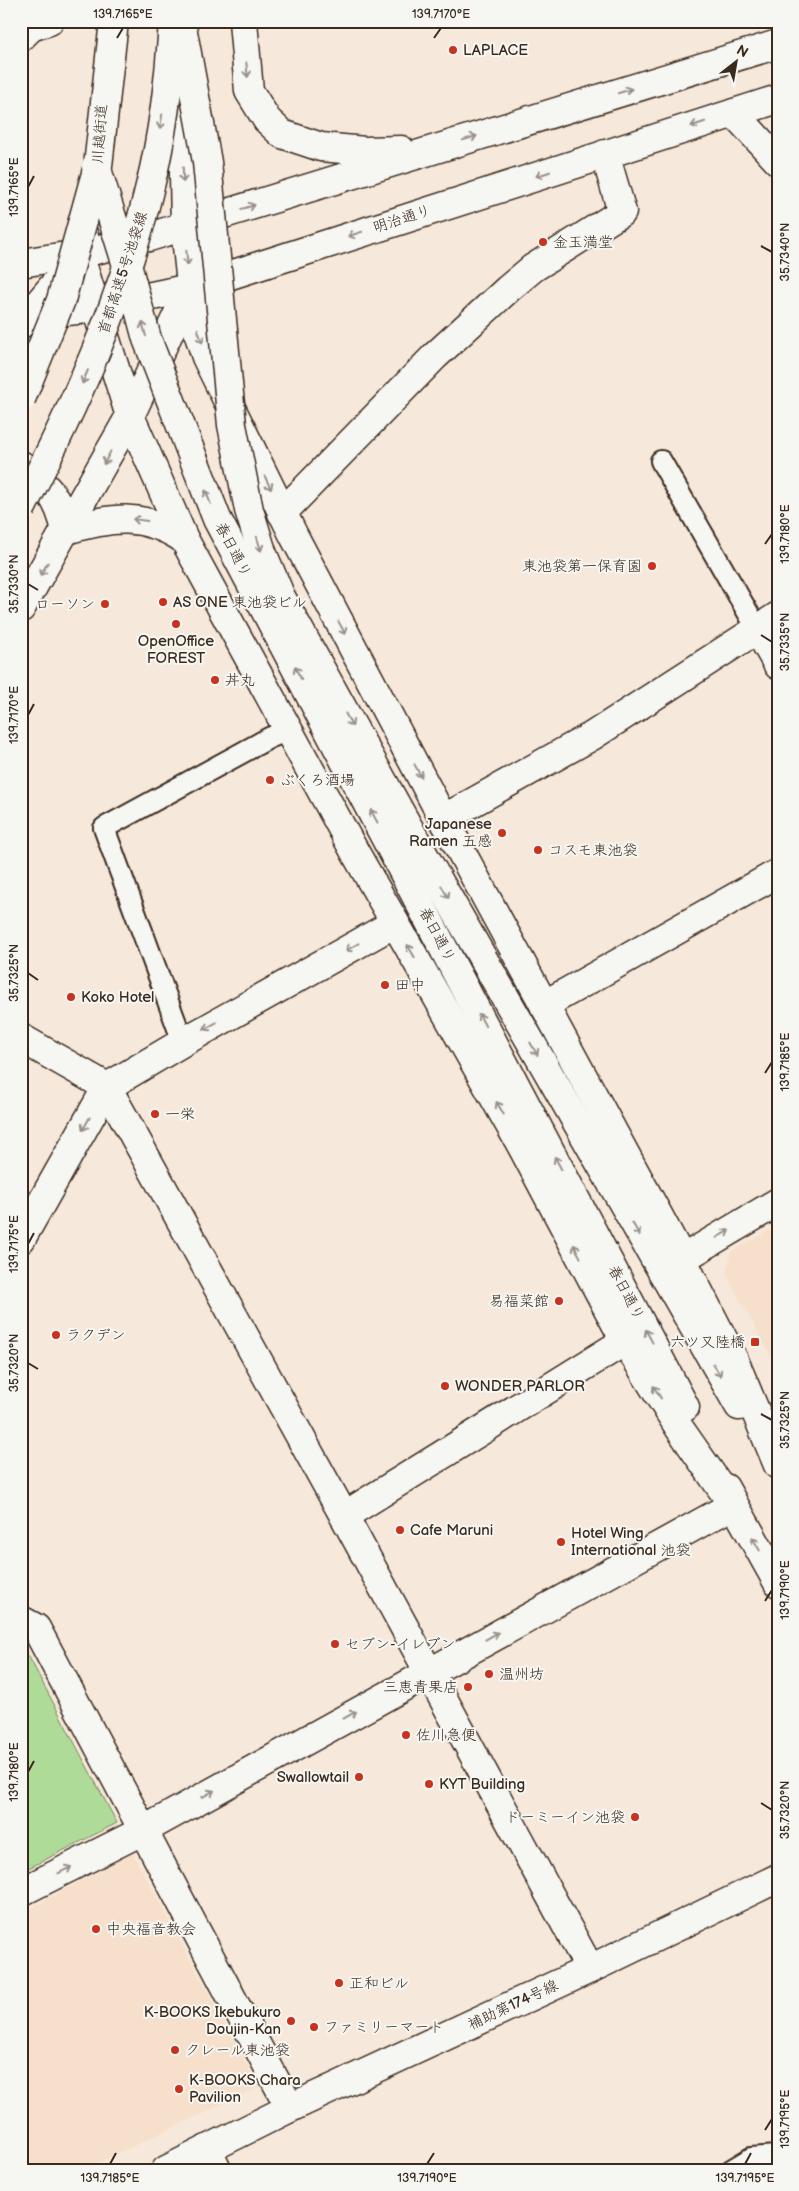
<svg xmlns="http://www.w3.org/2000/svg" width="799" height="2191" font-family="'Balsamiq Sans','Klee One',sans-serif">
<style>
.built{fill:#f6e0cb}
.green{fill:#afdb99;stroke:#75825c}
.lines{fill:none;stroke-linecap:round;stroke-linejoin:round}
.service-casing{stroke:#3b2a1e;stroke-width:24}
.minor-casing{stroke:#3b2a1e;stroke-width:31}
.tertiary-casing{stroke:#3b2a1e;stroke-width:31}
.secondary-casing{stroke:#3b2a1e;stroke-width:31}
.primary-casing{stroke:#3b2a1e;stroke-width:31}
.trunk-casing{stroke:#3b2a1e;stroke-width:31}
.service{stroke:#f6f6f2;stroke-width:20}
.minor{stroke:#f6f6f2;stroke-width:28}
.tertiary{stroke:#f6f6f2;stroke-width:28}
.secondary{stroke:#f6f6f2;stroke-width:28}
.primary{stroke:#f6f6f2;stroke-width:28}
.trunk{stroke:#f6f6f2;stroke-width:28}
.trunk-bridge-casing{stroke:#3b2a1e;stroke-width:31;stroke-linecap:butt}
.motorway-bridge-casing{stroke:#3b2a1e;stroke-width:31;stroke-linecap:butt}
.trunk-bridge{stroke:#f6f6f2;stroke-width:28}
.motorway-bridge{stroke:#f6f6f2;stroke-width:28}
.oneway{stroke:#989088}
.ticks{fill:none;stroke:#3b2a1e;stroke-width:2}
.poi-dot{fill:#c8321e;stroke:#f6f6f2;stroke-width:2}
.labels{text-anchor:middle;dominant-baseline:central;stroke-width:4;stroke-linejoin:round;paint-order:stroke}
.poi-label{font-size:15px;fill:#3b2a1e;stroke:#f6f6f2;text-anchor:start}
.street-label{font-size:15px;fill:#3b2a1e;stroke:#f6f6f2}
.neatline{fill:none;stroke:#3b2a1e;stroke-width:2}
.ticks-label{font-size:12px;text-anchor:middle;fill:#3b2a1e}
</style>
<rect width="100%" height="100%" fill="#f6e9db"/>
<filter id="ink" filterUnits="userSpaceOnUse"><feTurbulence type="fractalNoise" baseFrequency=".02" numOctaves="2"/><feDisplacementMap in="SourceGraphic" scale="10" xChannelSelector="R" yChannelSelector="G"/><feConvolveMatrix kernelMatrix="1 2 1 2 8 2 1 2 1" color-interpolation-filters="sRGB"/></filter>
<g filter="url(#ink)">
<g class="built">
<polygon points="778,1225 778,1369 726,1275 731,1252"/>
<polygon points="133,1853 259,2087 83,2170 21,2170 21,1913"/>
</g>
<polygon class="green" points="21,1642 117,1823 21,1872"/>
<g class="lines">
<defs>
<g id="service">
<polyline points="661,461 758,630"/>
<polyline points="183,1042 104,828 269,738 288,730"/>
<polyline points="731,2170 751,2158 778,2156"/>
</g>
<g id="minor">
<polyline points="21,37 31,27 49,21"/>
<polyline points="734,113 778,161"/>
<polyline points="282,513 435,356 508,289 533,268 622,212 605,154"/>
<polyline points="758,630 778,665"/>
<polyline points="443,819 592,736 778,616"/>
<polyline points="544,1005 778,873"/>
<polyline points="21,1038 107,1087 344,1516 590,1969"/>
<polyline points="21,1239 107,1087 183,1042 395,923"/>
<polyline points="682,1259 778,1202"/>
<polyline points="344,1516 625,1341"/>
<polyline points="21,1620 36,1628 290,2108"/>
<polyline points="21,1892 142,1831 733,1505"/>
<polyline points="207,2149 217,2170"/>
</g>
<polyline id="tertiary" points="166,2170 290,2108 590,1969 778,1878"/>
<g id="secondary">
<polyline points="21,324 75,260"/>
<path d="M21,465C48,488 57,494 66,530"/>
<path d="M66,530C111,517 143,512 184,539"/>
<polyline points="21,608 130,416 190,288"/>
</g>
<g id="primary">
<polyline points="243,21 249,91 267,120 282,134 321,147 365,151 401,150"/>
<polyline points="21,263 79,254 149,237 778,44"/>
<polyline points="21,316 95,308 190,288 778,99"/>
</g>
<g id="trunk">
<polyline points="182,68 185,227 195,323 206,357 294,536 438,809 682,1259 734,1360 778,1465"/>
<polyline points="84,235 79,254 130,416 184,539 356,854 520,1143 625,1341 680,1429 733,1505"/>
<polyline points="421,850 739,1406"/>
<polyline points="397,860 685,1407"/>
<polyline points="725,1488 778,1583"/>
</g>
</defs>
<use href="#service" class="service-casing"/>
<use href="#minor" class="minor-casing"/>
<use href="#tertiary" class="tertiary-casing"/>
<use href="#secondary" class="secondary-casing"/>
<use href="#primary" class="primary-casing"/>
<use href="#trunk" class="trunk-casing"/>
<use href="#service" class="service"/>
<use href="#minor" class="minor"/>
<use href="#tertiary" class="tertiary"/>
<use href="#secondary" class="secondary"/>
<use href="#primary" class="primary"/>
<use href="#trunk" class="trunk"/>
<defs>
<g id="trunk-bridge">
<polyline points="181,21 207,162 232,425 249,510 262,552 281,597 421,850"/>
<polyline points="96,166 129,272 147,339 217,519 397,860"/>
</g>
<g id="motorway-bridge">
<polyline points="21,399 61,300 98,166 114,21"/>
<path d="M21,509C75,406 123,300 150,186C163,134 170,74 173,21"/>
</g>
</defs>
<use href="#trunk-bridge" class="trunk-bridge-casing"/>
<use href="#motorway-bridge" class="motorway-bridge-casing"/>
<use href="#trunk-bridge" class="trunk-bridge"/>
<use href="#motorway-bridge" class="motorway-bridge"/>
</g>
<defs><path id="oneway-shaft" d="M-6 0H5M1.5-3L5.5 0L1.5 3" fill="none" stroke-width="1.6" stroke-linecap="round" stroke-linejoin="round" transform="scale(1.25)"/></defs>
<g class="oneway">
<use href="#oneway-shaft" transform="translate(247 70) rotate(85)"/>
<use href="#oneway-shaft" transform="translate(625 91) rotate(-17)"/>
<use href="#oneway-shaft" transform="translate(161 122) rotate(99)"/>
<use href="#oneway-shaft" transform="translate(698 124) rotate(162)"/>
<use href="#oneway-shaft" transform="translate(470 138) rotate(-17)"/>
<use href="#oneway-shaft" transform="translate(543 174) rotate(162)"/>
<use href="#oneway-shaft" transform="translate(183 175) rotate(89)"/>
<use href="#oneway-shaft" transform="translate(248 207) rotate(-17)"/>
<use href="#oneway-shaft" transform="translate(355 234) rotate(162)"/>
<use href="#oneway-shaft" transform="translate(187 258) rotate(85)"/>
<use href="#oneway-shaft" transform="translate(144 329) rotate(-105)"/>
<use href="#oneway-shaft" transform="translate(200 336) rotate(72)"/>
<use href="#oneway-shaft" transform="translate(85 377) rotate(113)"/>
<use href="#oneway-shaft" transform="translate(107 458) rotate(118)"/>
<use href="#oneway-shaft" transform="translate(268 483) rotate(64)"/>
<use href="#oneway-shaft" transform="translate(208 497) rotate(-111)"/>
<use href="#oneway-shaft" transform="translate(140 520) rotate(-172)"/>
<use href="#oneway-shaft" transform="translate(259 544) rotate(73)"/>
<use href="#oneway-shaft" transform="translate(44 569) rotate(120)"/>
<use href="#oneway-shaft" transform="translate(342 628) rotate(62)"/>
<use href="#oneway-shaft" transform="translate(298 673) rotate(-118)"/>
<use href="#oneway-shaft" transform="translate(349 720) rotate(61)"/>
<use href="#oneway-shaft" transform="translate(418 771) rotate(62)"/>
<use href="#oneway-shaft" transform="translate(374 816) rotate(-118)"/>
<use href="#oneway-shaft" transform="translate(445 892) rotate(60)"/>
<use href="#oneway-shaft" transform="translate(352 947) rotate(151)"/>
<use href="#oneway-shaft" transform="translate(411 951) rotate(-120)"/>
<use href="#oneway-shaft" transform="translate(482 1020) rotate(-118)"/>
<use href="#oneway-shaft" transform="translate(210 1026) rotate(151)"/>
<use href="#oneway-shaft" transform="translate(534 1049) rotate(60)"/>
<use href="#oneway-shaft" transform="translate(500 1108) rotate(-120)"/>
<use href="#oneway-shaft" transform="translate(86 1124) rotate(119)"/>
<use href="#oneway-shaft" transform="translate(558 1163) rotate(-118)"/>
<use href="#oneway-shaft" transform="translate(636 1229) rotate(60)"/>
<use href="#oneway-shaft" transform="translate(723 1234) rotate(-30)"/>
<use href="#oneway-shaft" transform="translate(577 1251) rotate(-118)"/>
<use href="#oneway-shaft" transform="translate(649 1336) rotate(-118)"/>
<use href="#oneway-shaft" transform="translate(717 1370) rotate(60)"/>
<use href="#oneway-shaft" transform="translate(657 1392) rotate(-122)"/>
<use href="#oneway-shaft" transform="translate(756 1544) rotate(-120)"/>
<use href="#oneway-shaft" transform="translate(492 1636) rotate(-29)"/>
<use href="#oneway-shaft" transform="translate(350 1715) rotate(-29)"/>
<use href="#oneway-shaft" transform="translate(208 1794) rotate(-29)"/>
<use href="#oneway-shaft" transform="translate(65 1870) rotate(-27)"/>
</g>
</g>
<path class="ticks" d="M117,38L123,28M434,38L441,28M28,187L34,176M761,246L772,252M765,544L772,534M28,584L38,590M761,635L772,642M28,715L34,704M28,973L38,980M765,1073L772,1062M28,1244L34,1233M28,1363L38,1369M761,1414L772,1420M765,1601L772,1590M28,1772L34,1761M761,1803L772,1810M765,2130L772,2119M110,2164L116,2153M427,2164L434,2153M745,2164L751,2153"/>
<g class="poi-dot">
<circle cx="453" cy="50" r="5"/>
<circle cx="543" cy="242" r="5"/>
<circle cx="652" cy="566" r="5"/>
<circle cx="163" cy="602" r="5"/>
<circle cx="105" cy="604" r="5"/>
<circle cx="176" cy="624" r="5"/>
<circle cx="215" cy="680" r="5"/>
<circle cx="270" cy="780" r="5"/>
<circle cx="502" cy="833" r="5"/>
<circle cx="538" cy="850" r="5"/>
<circle cx="385" cy="985" r="5"/>
<circle cx="71" cy="997" r="5"/>
<circle cx="155" cy="1114" r="5"/>
<circle cx="559" cy="1301" r="5"/>
<circle cx="56" cy="1335" r="5"/>
<rect x="750" y="1337" width="10" height="10" rx="2.5"/>
<circle cx="445" cy="1386" r="5"/>
<circle cx="400" cy="1530" r="5"/>
<circle cx="561" cy="1542" r="5"/>
<circle cx="335" cy="1644" r="5"/>
<circle cx="489" cy="1674" r="5"/>
<circle cx="468" cy="1687" r="5"/>
<circle cx="406" cy="1735" r="5"/>
<circle cx="359" cy="1777" r="5"/>
<circle cx="429" cy="1784" r="5"/>
<circle cx="635" cy="1817" r="5"/>
<circle cx="96" cy="1929" r="5"/>
<circle cx="339" cy="1983" r="5"/>
<circle cx="291" cy="2021" r="5"/>
<circle cx="314" cy="2027" r="5"/>
<circle cx="175" cy="2050" r="5"/>
<circle cx="179" cy="2089" r="5"/>
</g>
<g class="labels">
<g class="poi-label">
<text x="463" y="50">LAPLACE</text>
<text x="553" y="242">金玉満堂</text>
<text x="642" y="566" text-anchor="end">東池袋第一保育園</text>
<text x="173" y="602">AS ONE 東池袋ビル</text>
<text x="95" y="604" text-anchor="end">ローソン</text>
<text x="176" y="641" text-anchor="middle">OpenOffice<tspan x="176" dy="17">FOREST</tspan></text>
<text x="225" y="680">丼丸</text>
<text x="280" y="780">ぶくろ酒場</text>
<text x="492" y="824" text-anchor="end">Japanese<tspan x="492" dy="17">Ramen 五感</tspan></text>
<text x="548" y="850">コスモ東池袋</text>
<text x="395" y="985">田中</text>
<text x="81" y="997">Koko Hotel</text>
<text x="165" y="1114">一栄</text>
<text x="549" y="1301" text-anchor="end">易福菜館</text>
<text x="66" y="1335">ラクデン</text>
<text x="745" y="1342" text-anchor="end">六ツ又陸橋</text>
<text x="455" y="1386">WONDER PARLOR</text>
<text x="410" y="1530">Cafe Maruni</text>
<text x="571" y="1533">Hotel Wing<tspan x="571" dy="17">International 池袋</tspan></text>
<text x="345" y="1644">セブン-イレブン</text>
<text x="499" y="1674">温州坊</text>
<text x="458" y="1687" text-anchor="end">三恵青果店</text>
<text x="416" y="1735">佐川急便</text>
<text x="349" y="1777" text-anchor="end">Swallowtail</text>
<text x="439" y="1784">KYT Building</text>
<text x="625" y="1817" text-anchor="end">ドーミーイン池袋</text>
<text x="106" y="1929">中央福音教会</text>
<text x="349" y="1983">正和ビル</text>
<text x="281" y="2012" text-anchor="end">K-BOOKS Ikebukuro<tspan x="281" dy="17">Doujin-Kan</tspan></text>
<text x="324" y="2027">ファミリーマート</text>
<text x="185" y="2050">クレール東池袋</text>
<text x="189" y="2080">K-BOOKS Chara<tspan x="189" dy="17">Pavilion</tspan></text>
</g>
<g class="street-label">
<text transform="translate(100 134) rotate(-86)">川越街道</text>
<text transform="translate(402 219) rotate(-18)">明治通り</text>
<text transform="translate(123 273) rotate(-72)">首都高速5号池袋線</text>
<text transform="translate(233 550) rotate(62)">春日通り</text>
<text transform="translate(437 935) rotate(62)">春日通り</text>
<text transform="translate(626 1293) rotate(62)">春日通り</text>
<text transform="translate(513 2005) rotate(-25)">補助第174号線</text>
</g>
</g>
<rect width="799" height="2191" fill="none" stroke="#f6f6f2" stroke-width="55"/>
<g transform="translate(736 62) rotate(31)" stroke="#f6f6f2" stroke-width="4" paint-order="stroke">
<path d="M0-4L9 19L0 12L-9 19Z" fill="#3b2a1e"/>
<text y="-8" font-size="14" font-weight="bold" text-anchor="middle" fill="#3b2a1e">N</text>
</g>
<rect x="28" y="28" width="744" height="2136" class="neatline"/>
<g class="ticks-label">
<text x="123" y="18">139.7165°E</text>
<text x="441" y="18">139.7170°E</text>
<text transform="translate(14 187) rotate(-90)" y="4">139.7165°E</text>
<text transform="translate(785 252) rotate(-90)" y="4">35.7340°N</text>
<text transform="translate(785 534) rotate(-90)" y="4">139.7180°E</text>
<text transform="translate(14 584) rotate(-90)" y="4">35.7330°N</text>
<text transform="translate(785 642) rotate(-90)" y="4">35.7335°N</text>
<text transform="translate(14 715) rotate(-90)" y="4">139.7170°E</text>
<text transform="translate(14 973) rotate(-90)" y="4">35.7325°N</text>
<text transform="translate(785 1062) rotate(-90)" y="4">139.7185°E</text>
<text transform="translate(14 1244) rotate(-90)" y="4">139.7175°E</text>
<text transform="translate(14 1363) rotate(-90)" y="4">35.7320°N</text>
<text transform="translate(785 1420) rotate(-90)" y="4">35.7325°N</text>
<text transform="translate(785 1590) rotate(-90)" y="4">139.7190°E</text>
<text transform="translate(14 1772) rotate(-90)" y="4">139.7180°E</text>
<text transform="translate(785 1810) rotate(-90)" y="4">35.7320°N</text>
<text transform="translate(785 2119) rotate(-90)" y="4">139.7195°E</text>
<text x="110" y="2182">139.7185°E</text>
<text x="427" y="2182">139.7190°E</text>
<text x="745" y="2182">139.7195°E</text>
</g>
</svg>
